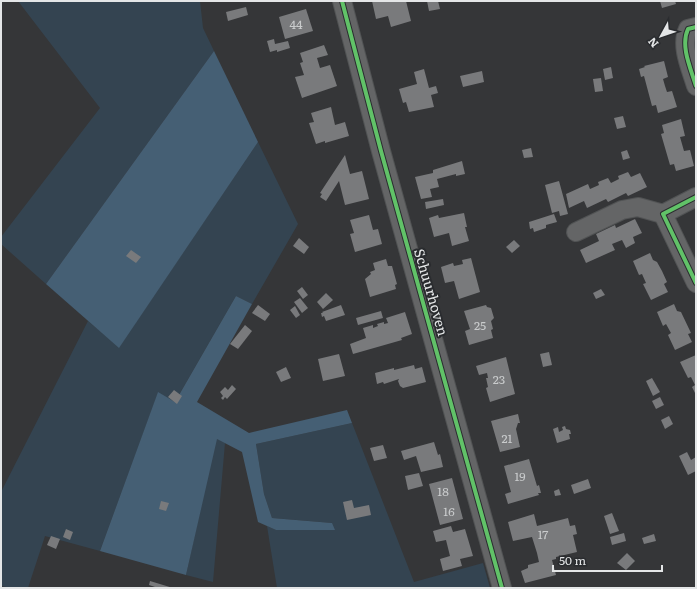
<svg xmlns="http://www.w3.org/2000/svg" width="697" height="589" font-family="Literata,serif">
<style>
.green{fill:#344451}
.forest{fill:#455f74}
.building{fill:#797a7c}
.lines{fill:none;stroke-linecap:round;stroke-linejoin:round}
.minor-casing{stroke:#515354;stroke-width:20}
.minor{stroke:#646566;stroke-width:18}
.cycleway-casing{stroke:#2a2c2f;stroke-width:6}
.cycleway{stroke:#61c268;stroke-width:4}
.labels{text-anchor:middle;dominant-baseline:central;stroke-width:4;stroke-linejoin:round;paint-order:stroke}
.number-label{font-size:12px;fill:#c9cbcc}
.street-label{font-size:14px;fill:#e4e6e7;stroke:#2a2c2f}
</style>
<rect width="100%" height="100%" fill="#353638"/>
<g class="green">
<polygon points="18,1 200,1 203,28 214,51 46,284 1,244 1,237 100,108"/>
<polygon points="258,142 298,224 252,304 236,296 175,402 158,393 100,551 45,536 28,588 12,588 1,586 1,492 88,321 119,347"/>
<polygon points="352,423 414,582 483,563 490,588 277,588 267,526 276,530 332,523 272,518 264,494 256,444"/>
<polygon points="216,438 225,443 213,582 186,575"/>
</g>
<g class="forest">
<polygon points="214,51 258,142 119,348 46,284"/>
<polygon points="236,296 252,304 197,402 249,433 347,410 352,423 256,444 264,494 272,518 332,523 335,530 276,530 258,522 242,452 217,439 186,575 100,551 158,392 175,402"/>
</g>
<g class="building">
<polygon points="372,1 406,1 411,21 391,27 388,16 376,19"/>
<polygon points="427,1 438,1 440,9 429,11"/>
<polygon points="660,1 675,1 676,4 662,8"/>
<polygon points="246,7 248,15 228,21 226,12"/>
<polygon points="306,9 313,31 285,39 279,17"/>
<polygon points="274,39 275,44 288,41 290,48 277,52 277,50 270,52 267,41"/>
<polygon points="324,45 328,55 317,58 320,68 330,65 337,86 302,98 295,77 304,75 300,63 303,62 300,53"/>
<polygon points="664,61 668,77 663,79 665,86 667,92 672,91 677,107 658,113 656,105 652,106 644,76 641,77 639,69 645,67 644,66"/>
<polygon points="611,67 613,78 605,80 603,69"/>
<polygon points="424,69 429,88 436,86 438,93 431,95 434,107 409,112 406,102 403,103 399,89 417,84 414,72"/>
<polygon points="482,71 484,82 463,87 460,76"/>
<polygon points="601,78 603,91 595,92 593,79"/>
<polygon points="331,107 335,125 345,122 349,136 325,143 325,141 316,144 309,123 314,122 311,113"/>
<polygon points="623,116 626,127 617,129 614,118"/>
<polygon points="681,119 685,136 680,137 684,151 690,150 694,166 676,171 674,164 670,165 661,134 664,133 662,125"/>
<polygon points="531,148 533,157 524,158 522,150"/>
<polygon points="627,150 630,158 623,160 621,152"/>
<polygon points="345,155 350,174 362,171 369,199 345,205 339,181 326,201 320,197 322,194 320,193"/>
<polygon points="462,161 465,174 456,176 456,174 437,179 439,187 430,189 432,197 421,199 415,177 433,173 433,170"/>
<polygon points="628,172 631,177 640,173 647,187 628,196 626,193 608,202 606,199 587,208 584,201 569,208 566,194 588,184 590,189 599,185 598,182 608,178 611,183 619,179 618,176"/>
<polygon points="559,181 568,214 560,216 559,211 552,213 545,185"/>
<polygon points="443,199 444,205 426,209 425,202"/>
<polygon points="464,213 467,227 465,227 469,241 452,246 449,233 434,237 429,218 438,215 439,218"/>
<polygon points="554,214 557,222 546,225 546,228 534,232 533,228 530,229 529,222"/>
<polygon points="369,215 373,230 378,229 382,244 355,252 350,234 354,233 350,220"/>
<polygon points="635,219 642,233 633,237 635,243 626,248 622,240 612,244 615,250 586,263 580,250 599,241 596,234 615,225 616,228"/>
<polygon points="299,238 309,247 304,254 293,246"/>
<polygon points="514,240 520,246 512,253 506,247"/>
<polygon points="131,250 141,257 136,263 126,256"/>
<polygon points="650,253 653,260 657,262 662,271 667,282 664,284 668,292 651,300 643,284 646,283 642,274 639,275 633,261"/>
<polygon points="471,258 480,292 459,299 454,281 445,283 441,267 453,263 454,266 463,264 462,260"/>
<polygon points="386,259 388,266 392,266 397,284 395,285 396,289 370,297 365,279 371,274 370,272 375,270 373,263"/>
<polygon points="302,287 308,295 303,299 297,291"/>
<polygon points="601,289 605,295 596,299 593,293"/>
<polygon points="326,293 333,300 323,309 317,302"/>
<polygon points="300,298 308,308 302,313 294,302"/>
<polygon points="674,304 677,311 681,312 691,333 688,334 692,342 675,350 668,335 671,333 666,324 663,326 657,312"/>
<polygon points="258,305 270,314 265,321 252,313"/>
<polygon points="341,305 345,315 326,321 324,316 322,317 321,313 323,313 322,312"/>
<polygon points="486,305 487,307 491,308 494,318 491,321 493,329 491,330 493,338 469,345 465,331 470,329 464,311"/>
<polygon points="295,306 300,315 296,318 290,310"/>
<polygon points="381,311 383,318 358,325 356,318"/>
<polygon points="405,312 412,334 401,338 402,340 353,354 350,344 366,338 363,328 373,325 373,328 378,326 377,324 384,322 384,324 388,323 386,318"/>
<polygon points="245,325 252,331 238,349 230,344"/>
<polygon points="549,352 552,365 543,367 540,354"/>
<polygon points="339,354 345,376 323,381 318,359"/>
<polygon points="696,355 696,395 692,387 695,385 691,377 688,378 680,362"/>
<polygon points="506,357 515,394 490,402 486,388 488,387 486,378 488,378 487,373 479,375 476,366"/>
<polygon points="414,365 415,369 422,367 426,382 403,388 400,386 398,381 399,379 384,384 383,382 377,384 375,373 394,368 394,370"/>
<polygon points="286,367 291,378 281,382 276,372"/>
<polygon points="652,378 660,392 653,396 646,381"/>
<polygon points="232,385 236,389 227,399 225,397 223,400 221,398 223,396 220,392 225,387 228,390"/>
<polygon points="174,390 182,396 177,404 168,397"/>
<polygon points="660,397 664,405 656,409 652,401"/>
<polygon points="518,414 520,423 518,423 516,429 520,447 500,452 491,421"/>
<polygon points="669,416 673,424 665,429 661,420"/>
<polygon points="565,426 566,429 570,430 571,434 569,434 570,439 557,443 553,429 558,427 559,432 563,430 562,427"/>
<polygon points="434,442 438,455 440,454 443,467 421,472 416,456 404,460 401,451"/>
<polygon points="383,445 387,458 374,461 370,448"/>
<polygon points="687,452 691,460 696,457 696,471 688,475 679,456"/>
<polygon points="529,459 537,486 539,485 541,493 538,493 539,495 508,504 505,494 511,492 504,466"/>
<polygon points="419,473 423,486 408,490 405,476"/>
<polygon points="452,478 463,519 440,525 429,484"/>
<polygon points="588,479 591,488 574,494 571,485"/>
<polygon points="559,489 561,495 555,496 554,491"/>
<polygon points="352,500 354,508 369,505 371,515 347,520 343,502"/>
<polygon points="161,501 169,503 166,511 159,509"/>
<polygon points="612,513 619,531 610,534 604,516"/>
<polygon points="534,514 537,526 568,518 570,526 575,525 577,534 573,535 577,552 556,557 556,559 552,560 556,575 525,583 521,571 528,568 528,565 539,562 537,553 532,537 513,541 508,522"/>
<polygon points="451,526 453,532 465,529 473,556 460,559 462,566 443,571 440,559 450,556 446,540 436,542 433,531"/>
<polygon points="66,529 73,532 70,540 63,537"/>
<polygon points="624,533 626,541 612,545 610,537"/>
<polygon points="654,534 656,541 644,544 642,538"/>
<polygon points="51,536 60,539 56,549 47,545"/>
<polygon points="627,553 635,561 626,570 617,563"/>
<polygon points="150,581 173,588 158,588 149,585"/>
</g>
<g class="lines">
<defs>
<g id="minor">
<polyline points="342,1 381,151 502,588"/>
<path d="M696,27L688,29C680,46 691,69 696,86"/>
<polyline points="696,197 663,214 696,283"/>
<polyline points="576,232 622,210 638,207 663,214"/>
</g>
</defs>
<use href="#minor" class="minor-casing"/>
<use href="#minor" class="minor"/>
<defs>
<g id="cycleway">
<polyline points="342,1 381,151 502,588"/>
<path d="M696,27L688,29C680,46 691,69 696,86"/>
<polyline points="696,197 663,214 696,283"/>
</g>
</defs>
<use href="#cycleway" class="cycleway-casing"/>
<use href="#cycleway" class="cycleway"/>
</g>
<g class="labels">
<g class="number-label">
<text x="296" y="24">44</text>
<text x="480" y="325">25</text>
<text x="499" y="379">23</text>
<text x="507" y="438">21</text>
<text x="520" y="476">19</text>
<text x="443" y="491">18</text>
<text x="449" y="511">16</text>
<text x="543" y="534">17</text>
</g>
<g class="street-label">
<text transform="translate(432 292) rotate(74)">Schuurhoven</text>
</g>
</g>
<rect width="697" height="589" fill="none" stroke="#e4e6e7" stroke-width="4"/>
<g transform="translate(661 36) rotate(230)" stroke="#2a2c2f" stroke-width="3" paint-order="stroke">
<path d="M0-3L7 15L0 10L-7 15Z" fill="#e4e6e7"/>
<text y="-6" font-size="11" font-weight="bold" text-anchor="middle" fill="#e4e6e7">N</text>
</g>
<path d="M553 565v6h109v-6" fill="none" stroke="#e4e6e7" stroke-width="2"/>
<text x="559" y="565" font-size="12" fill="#e4e6e7" stroke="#2a2c2f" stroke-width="3" paint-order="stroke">50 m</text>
</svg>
